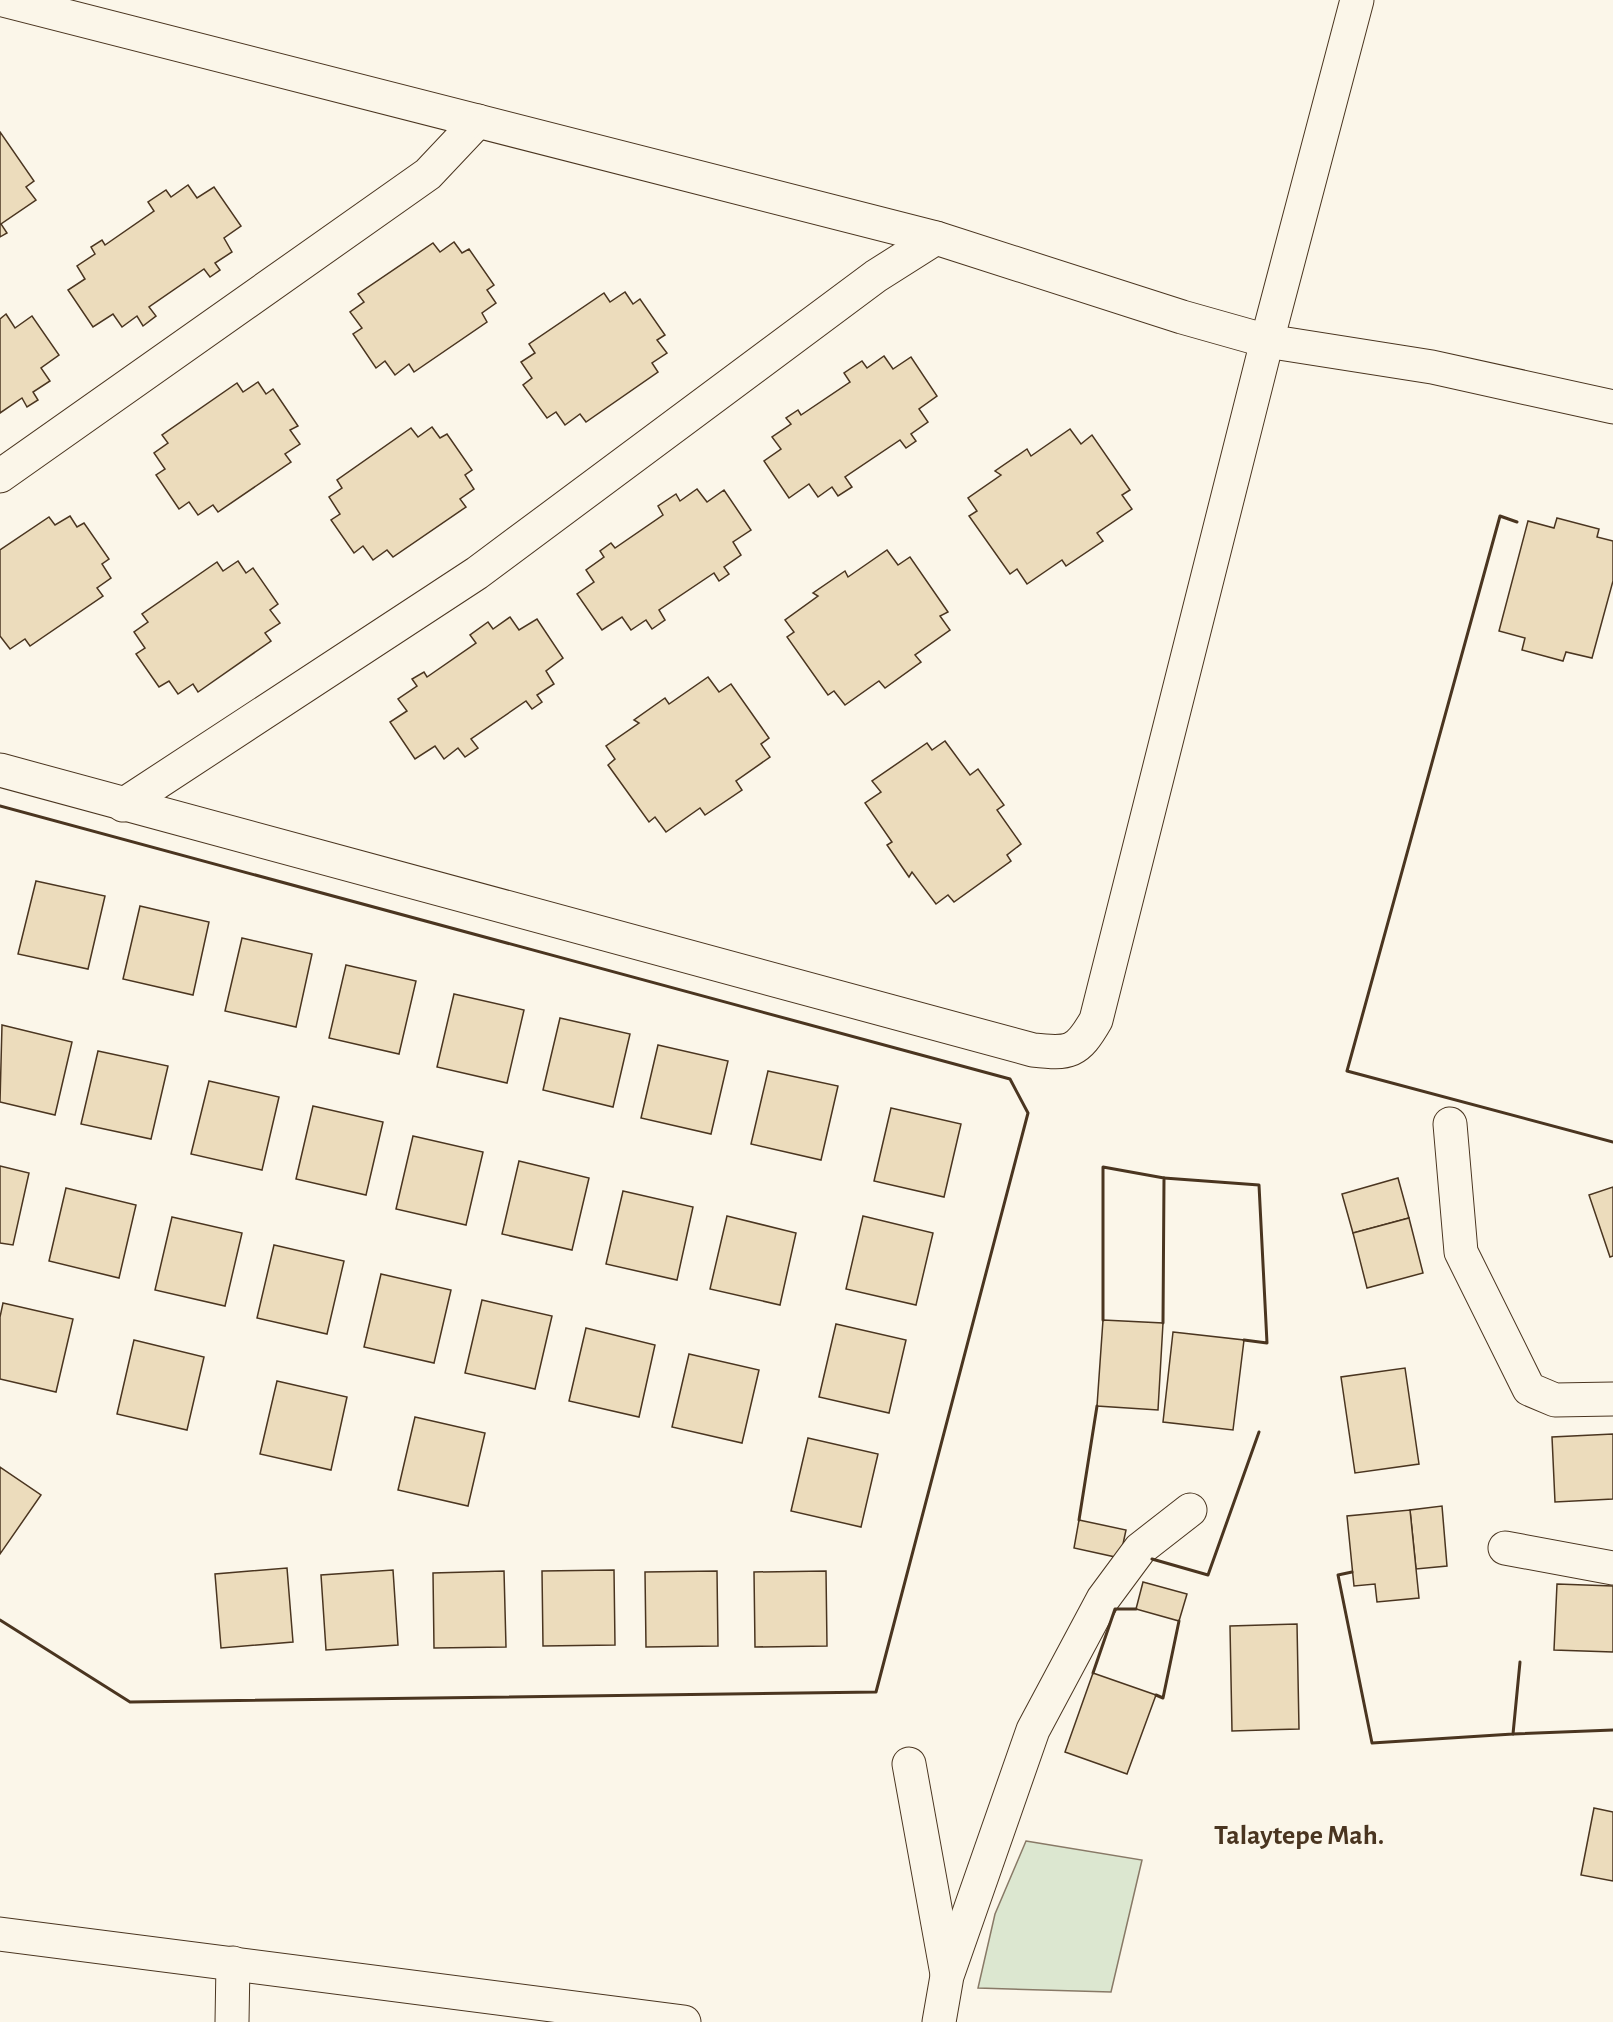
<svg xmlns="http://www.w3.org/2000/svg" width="1613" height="2022" font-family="'Alegreya Sans',sans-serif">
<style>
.green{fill:#dce7d0;stroke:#887966;stroke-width:1.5}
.building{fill:#ecdcbc;stroke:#4a3520;stroke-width:1.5}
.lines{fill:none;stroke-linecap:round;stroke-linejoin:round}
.minor-casing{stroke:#4a3520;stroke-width:35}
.minor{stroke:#fbf6e9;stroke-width:33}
.wall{stroke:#4a3520;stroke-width:3}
.labels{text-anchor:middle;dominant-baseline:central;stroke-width:4.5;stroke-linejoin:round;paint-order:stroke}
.district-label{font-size:28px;font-weight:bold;fill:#4a3520;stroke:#fbf6e9}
</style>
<rect width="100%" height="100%" fill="#fbf6e9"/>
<polygon class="green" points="1026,1841 1142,1860 1111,1992 978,1988 995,1914"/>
<g class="building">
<polygon points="0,132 34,181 26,187 36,200 1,224 7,233 0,237"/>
<polygon points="188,185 197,198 214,187 241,226 224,238 232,252 215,263 220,270 210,277 204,269 149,307 156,316 143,326 137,316 122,327 113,314 93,327 68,290 85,279 77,266 95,254 91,247 102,240 105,245 154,211 148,202 166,190 171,197"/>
<polygon points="454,242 462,253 469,249 494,285 487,290 496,303 482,313 487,322 414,372 409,364 395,375 385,361 376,368 353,334 362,328 350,312 364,302 358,294 433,243 440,252"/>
<polygon points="625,292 633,304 640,299 665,335 657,340 667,353 652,363 658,372 586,422 580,414 565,425 556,412 547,418 523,385 532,378 521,362 535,353 529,344 604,293 610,302"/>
<polygon points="6,314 15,328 32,316 59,355 41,368 50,381 33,392 38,400 27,407 22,398 0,413 0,319"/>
<polygon points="884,356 893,369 911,357 937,396 919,409 928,422 911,434 916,441 906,448 900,440 845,477 852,487 838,496 832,487 818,497 809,484 789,498 764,461 781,449 772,437 791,424 786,418 798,410 801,415 850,382 844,373 862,361 867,368"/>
<polygon points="258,382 266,394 273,389 298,426 290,430 300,444 285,454 291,462 218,512 213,505 198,515 189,502 179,509 156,475 165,469 154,453 168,443 162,435 237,383 243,392"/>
<polygon points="432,427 440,438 447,434 472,470 465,475 474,489 460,499 466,507 393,557 387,550 373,560 363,546 354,553 331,520 340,514 329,497 342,488 337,480 411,428 418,437"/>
<polygon points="1070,429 1081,444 1092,435 1130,490 1122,495 1132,509 1097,533 1103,541 1066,566 1062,560 1027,584 1017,569 1010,574 969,516 977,511 968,498 1001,475 995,471 1027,449 1031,456"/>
<polygon points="697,489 707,502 724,490 751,530 733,542 741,555 724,567 729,574 719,581 714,573 659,610 665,620 652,629 646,620 631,630 622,617 602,630 577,594 594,582 586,570 604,557 600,551 611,543 615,548 663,515 658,506 676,494 680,501"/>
<polygon points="70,516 77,527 84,523 109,559 102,564 111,578 97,588 103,596 30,646 25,639 10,649 0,636 0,550 49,517 55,525"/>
<polygon points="1557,518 1599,529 1597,537 1613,541 1613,581 1592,658 1566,652 1563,661 1522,650 1525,638 1499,631 1528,521 1554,528"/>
<polygon points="887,550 898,565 910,557 948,612 940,616 950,630 915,655 921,662 885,688 879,681 845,705 834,691 828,695 787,637 794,632 785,620 818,596 813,593 845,571 848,577"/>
<polygon points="238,561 246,573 253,568 278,604 270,610 280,623 265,633 271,641 198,692 193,684 178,694 169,681 159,687 136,654 145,648 134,632 148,622 142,614 217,562 223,571"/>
<polygon points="510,617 519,630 537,619 563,658 546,671 554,684 537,695 542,702 532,709 526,701 471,739 478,748 465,757 458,748 444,759 435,746 415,759 390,722 407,711 398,699 417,686 412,679 424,672 427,677 476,643 470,635 488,622 493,629"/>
<polygon points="708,677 719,692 731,684 769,738 761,744 770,757 736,781 742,790 705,815 700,808 666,832 655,817 649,822 608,765 615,759 606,746 639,723 634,720 665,698 669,704"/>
<polygon points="945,741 970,775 978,769 1004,805 997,810 1021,844 1007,855 1011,861 954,902 948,895 936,904 912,872 909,877 887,845 892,842 865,803 881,792 872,781 927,743 932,750"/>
<polygon points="36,881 105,896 88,969 18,954"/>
<polygon points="140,906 209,922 193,995 123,979"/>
<polygon points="242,938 312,954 296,1027 225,1011"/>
<polygon points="346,965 416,981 399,1054 329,1038"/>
<polygon points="454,994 524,1010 507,1083 437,1067"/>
<polygon points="560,1018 630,1034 613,1107 543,1090"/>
<polygon points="2,1025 72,1042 55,1115 0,1102"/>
<polygon points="658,1045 728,1061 711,1134 641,1118"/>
<polygon points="98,1051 168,1066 151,1139 81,1124"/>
<polygon points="768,1071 838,1086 821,1160 751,1144"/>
<polygon points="209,1081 279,1097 262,1170 191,1154"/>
<polygon points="313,1106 383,1122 366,1195 296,1179"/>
<polygon points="891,1108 961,1124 944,1197 874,1181"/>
<polygon points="413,1136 483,1152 466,1225 396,1209"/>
<polygon points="519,1161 589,1178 572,1250 502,1234"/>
<polygon points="0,1166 29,1173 13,1245 0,1243"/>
<polygon points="1398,1178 1409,1218 1353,1233 1342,1194"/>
<polygon points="1613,1187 1613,1256 1610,1257 1589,1195"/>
<polygon points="66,1188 136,1205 119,1278 49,1261"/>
<polygon points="623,1191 693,1207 677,1280 606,1264"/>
<polygon points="727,1216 796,1233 780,1305 710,1289"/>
<polygon points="863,1216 933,1233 916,1305 846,1289"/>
<polygon points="172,1217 242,1233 225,1306 155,1290"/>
<polygon points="1409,1218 1423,1273 1367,1288 1353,1233"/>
<polygon points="274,1245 344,1261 327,1334 257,1318"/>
<polygon points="381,1274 451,1290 434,1363 364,1347"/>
<polygon points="482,1300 552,1316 535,1389 465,1373"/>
<polygon points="3,1303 73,1319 56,1392 0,1379 0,1317"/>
<polygon points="1103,1320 1163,1323 1158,1410 1097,1406"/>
<polygon points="836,1324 906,1340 889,1413 819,1397"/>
<polygon points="586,1328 655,1345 639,1417 569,1401"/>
<polygon points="1173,1332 1244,1340 1233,1430 1163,1422"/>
<polygon points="134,1340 204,1357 187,1430 117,1414"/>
<polygon points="689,1354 759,1370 742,1443 672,1427"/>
<polygon points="1405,1368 1419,1464 1355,1473 1341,1377"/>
<polygon points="277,1381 347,1397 331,1470 260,1454"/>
<polygon points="415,1417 485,1433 468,1506 398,1490"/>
<polygon points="1613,1434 1613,1499 1555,1502 1552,1437"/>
<polygon points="808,1438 878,1454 861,1527 791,1511"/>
<polygon points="0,1467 41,1495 0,1554"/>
<polygon points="1442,1506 1447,1566 1416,1569 1410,1510"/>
<polygon points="1410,1510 1419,1598 1377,1602 1375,1584 1354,1586 1347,1516"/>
<polygon points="1079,1520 1126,1530 1120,1558 1074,1548"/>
<polygon points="287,1568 293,1642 221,1648 215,1574"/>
<polygon points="393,1570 398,1645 326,1650 321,1575"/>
<polygon points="614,1570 615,1645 543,1646 542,1571"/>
<polygon points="504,1571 506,1647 434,1648 433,1573"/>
<polygon points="717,1571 718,1646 646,1647 645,1572"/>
<polygon points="826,1571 827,1646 755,1647 754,1572"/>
<polygon points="1143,1582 1187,1594 1179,1621 1136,1609"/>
<polygon points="1557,1584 1613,1586 1613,1652 1554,1650"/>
<polygon points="1297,1624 1299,1729 1232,1731 1230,1626"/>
<polygon points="1093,1673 1156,1695 1127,1774 1065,1752"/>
<polygon points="1594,1808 1613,1812 1613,1881 1581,1875"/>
</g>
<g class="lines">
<defs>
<g id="minor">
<polyline points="1357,0 1267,341 1432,367 1613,407"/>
<polyline points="0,476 428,174 478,121"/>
<path d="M0,770L1033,1050C1070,1054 1077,1053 1096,1020L1267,341L1182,317L936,238L3,0"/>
<polyline points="123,805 477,573 876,276 936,238"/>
<polyline points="1450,1124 1461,1252 1529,1389 1555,1400 1613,1399"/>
<polyline points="1505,1548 1613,1568"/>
<polyline points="909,1764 947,1974"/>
<polyline points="0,1934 684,2022"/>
<polyline points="232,2022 233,1963"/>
<polyline points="939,2022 947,1976 1033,1730 1103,1599 1140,1549 1190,1510"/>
</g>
</defs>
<use href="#minor" class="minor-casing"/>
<use href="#minor" class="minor"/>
<g class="wall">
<polyline points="1517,522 1500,516 1347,1071 1613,1142"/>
<polyline points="0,806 1010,1079 1028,1113 876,1692 130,1702 0,1620"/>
<polyline points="1164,1178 1259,1185 1267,1343 1244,1340"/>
<polyline points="1103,1320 1103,1167 1164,1178 1163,1323"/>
<polyline points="1079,1520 1097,1406"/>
<polyline points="1152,1559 1208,1575 1259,1432"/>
<polyline points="1352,1572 1338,1575 1372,1743 1513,1734 1520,1662"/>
<polyline points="1093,1673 1115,1609 1136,1609"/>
<polyline points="1156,1695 1163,1698 1179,1621"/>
<polyline points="1513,1734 1613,1730"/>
</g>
</g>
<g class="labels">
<g class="district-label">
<text x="1299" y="1836">Talaytepe Mah.</text>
</g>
</g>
</svg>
